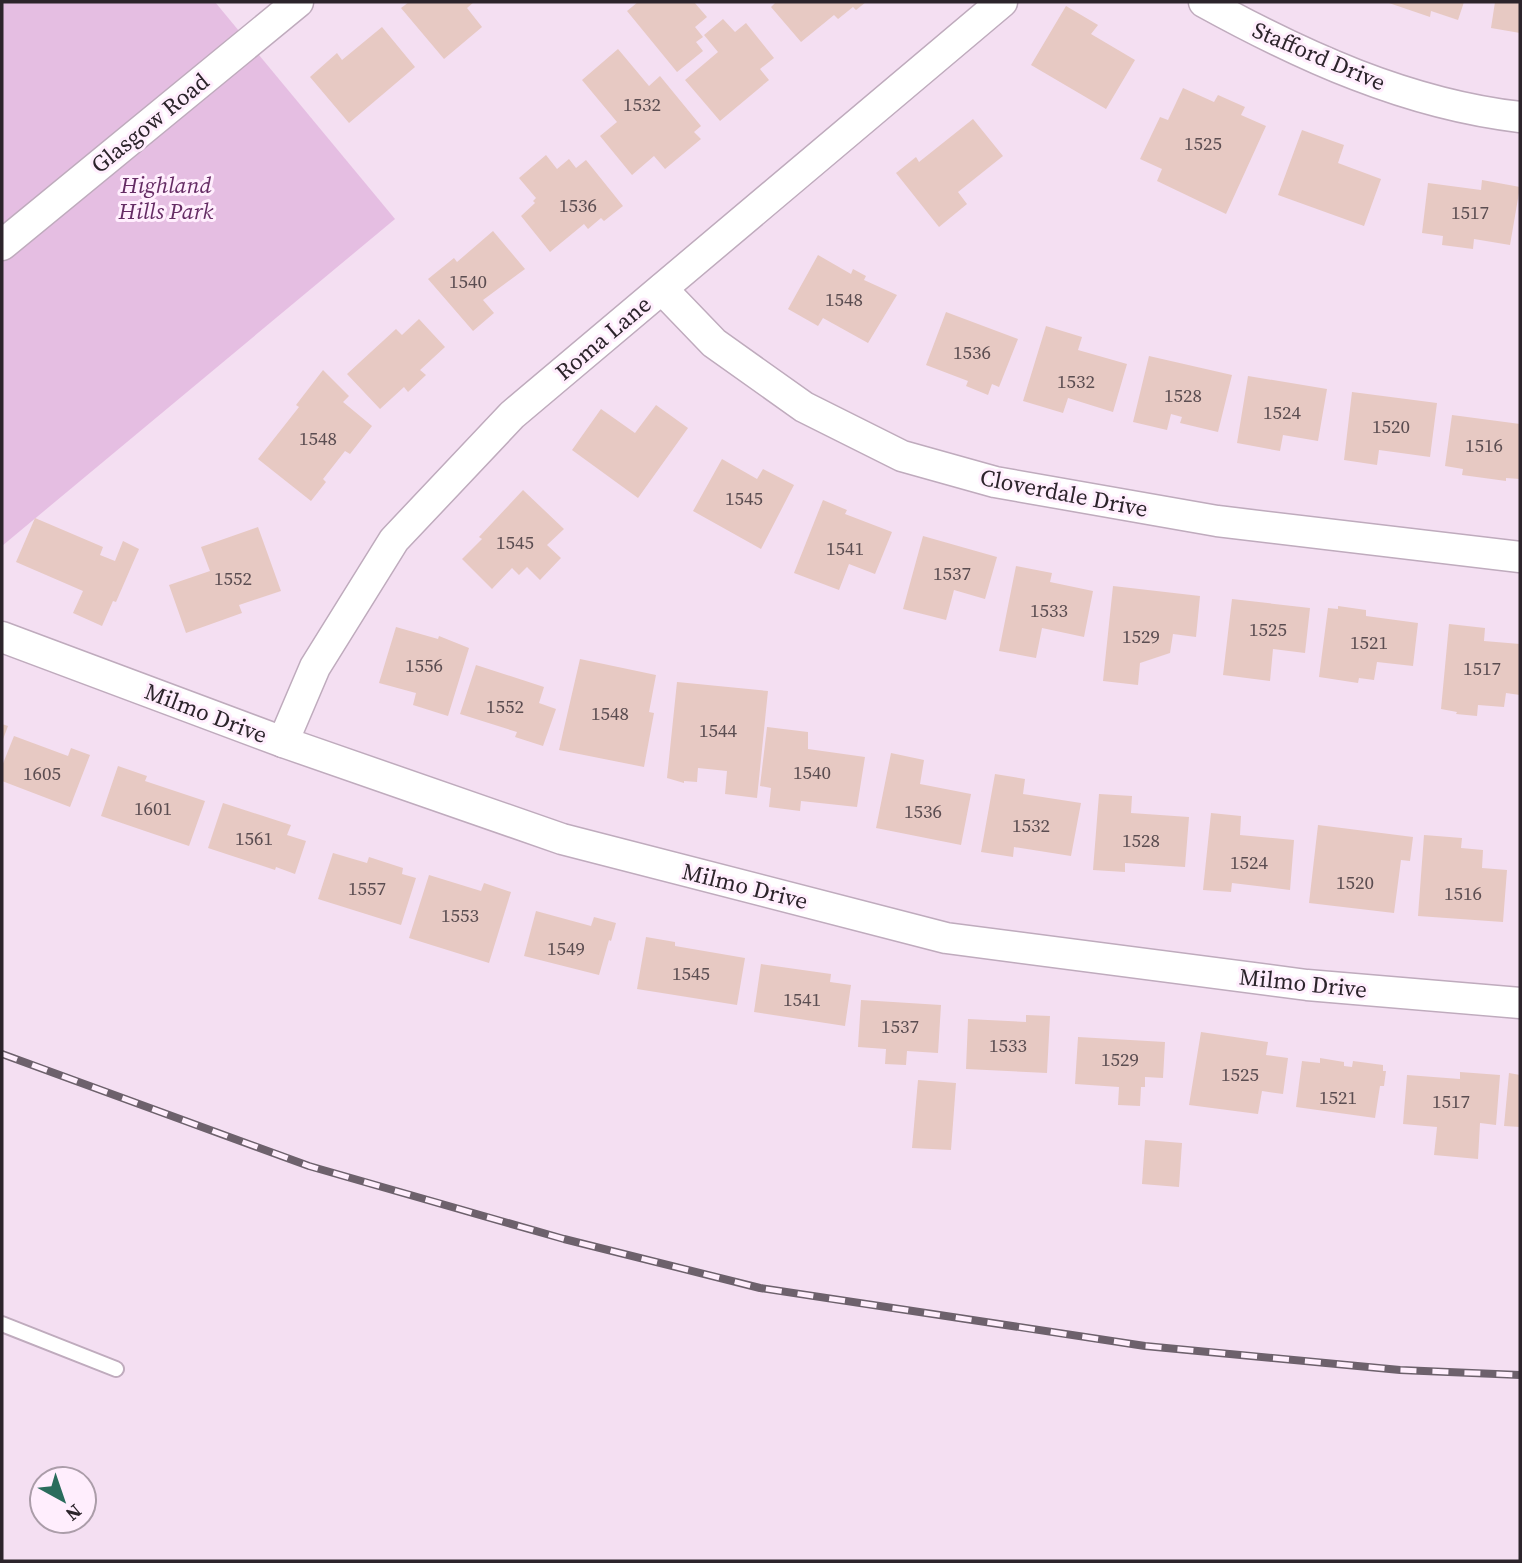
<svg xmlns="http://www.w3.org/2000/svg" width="1522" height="1563" font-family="'Source Serif 4',serif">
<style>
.green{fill:#e5bee2}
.building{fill:#e7c9c3}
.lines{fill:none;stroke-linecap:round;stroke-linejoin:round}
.service-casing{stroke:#bfabbd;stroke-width:18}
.minor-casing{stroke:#bfabbd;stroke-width:33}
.service{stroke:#fff;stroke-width:14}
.minor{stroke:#fff;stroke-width:30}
.rail-casing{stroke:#6d616c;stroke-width:8}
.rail{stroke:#ffeefd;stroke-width:5;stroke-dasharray:16;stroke-linecap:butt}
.labels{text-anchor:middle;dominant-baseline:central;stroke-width:6;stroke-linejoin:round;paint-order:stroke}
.number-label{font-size:19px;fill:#5b4d51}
.street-label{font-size:23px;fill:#2c242b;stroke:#ffeefd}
.park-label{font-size:23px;font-style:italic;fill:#652c64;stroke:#ffeefd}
</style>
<rect width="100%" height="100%" fill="#f4dff2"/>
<polygon class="green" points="2,2 215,2 395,219 2,546"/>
<g class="building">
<polygon points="409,2 474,2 467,8 482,27 444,59 401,8"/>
<polygon points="638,2 694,2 707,17 695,27 703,37 696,42 703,51 677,72 627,11"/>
<polygon points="776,2 866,2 856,10 853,7 838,19 834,15 801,42 771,7"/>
<polygon points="1386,2 1464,2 1458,20 1431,11 1430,17"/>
<polygon points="1495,2 1520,2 1520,33 1491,28"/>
<polygon points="1066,6 1098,25 1091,34 1135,60 1106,109 1031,65"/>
<polygon points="723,19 735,32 746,23 774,58 760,69 769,80 720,121 685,80 718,52 704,35"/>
<polygon points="382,27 415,67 349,123 310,77 337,53 342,60"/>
<polygon points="618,49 649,86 660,76 701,126 694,132 701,139 665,169 654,156 632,175 600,136 617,122 582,80"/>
<polygon points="1183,88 1214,102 1218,95 1245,107 1241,115 1266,126 1226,214 1157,181 1162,169 1140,159 1160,117 1168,120"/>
<polygon points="973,119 1003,156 958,192 967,204 939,227 896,173 916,157 919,162"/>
<polygon points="1302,130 1344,145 1338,163 1381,179 1364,226 1278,195"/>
<polygon points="546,155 557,169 569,159 576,168 586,160 623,206 604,221 601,218 588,229 584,224 550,252 521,216 535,203 533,201 536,198 519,178"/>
<polygon points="1482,180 1520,187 1510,245 1474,239 1473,249 1442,245 1443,236 1422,233 1428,183 1481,190"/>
<polygon points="493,231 525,269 483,300 494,313 473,331 428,279 454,258 457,262"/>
<polygon points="818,255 851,274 853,269 866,276 864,280 897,295 868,343 823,318 818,326 788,309"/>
<polygon points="946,312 1018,339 999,387 992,384 988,395 966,386 968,381 926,365"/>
<polygon points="419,319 445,347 420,370 426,375 408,392 404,387 380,409 347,374 396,329 402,335"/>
<polygon points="1046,326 1082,337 1078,350 1127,364 1113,412 1068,398 1063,413 1023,401"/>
<polygon points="1149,356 1232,375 1218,432 1180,423 1182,417 1171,414 1167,430 1133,422"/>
<polygon points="323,370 349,396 343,402 372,426 350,454 345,451 323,479 326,482 311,501 258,459 299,407 296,405"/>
<polygon points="1248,376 1327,389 1318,441 1283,435 1280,451 1237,443"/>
<polygon points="1352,392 1437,403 1430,457 1379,450 1377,465 1344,460"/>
<polygon points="656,405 688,428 638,498 572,450 601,409 635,433"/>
<polygon points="1452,415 1520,424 1520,479 1506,478 1506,481 1462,475 1463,469 1445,466"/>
<polygon points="722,459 757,479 763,469 794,485 761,549 693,511"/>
<polygon points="523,490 564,529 547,545 561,558 540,580 527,567 519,575 512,568 492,589 462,559 482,539 479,537"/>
<polygon points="823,500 847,510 845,514 892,532 875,574 849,564 839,590 794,573"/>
<polygon points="35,518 103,547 100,555 115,561 123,541 139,549 116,602 113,601 102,626 73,613 83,591 16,562"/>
<polygon points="258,527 281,591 239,605 242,613 186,633 169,585 210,571 201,547"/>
<polygon points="923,536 997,557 985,599 954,590 946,620 903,609"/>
<polygon points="1016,566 1052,573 1050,582 1093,591 1084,637 1042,628 1036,658 999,651"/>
<polygon points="1113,586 1200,596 1196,637 1173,634 1170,653 1140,663 1138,685 1103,681"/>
<polygon points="1232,599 1310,608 1305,653 1273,649 1270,681 1223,675"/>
<polygon points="1338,606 1366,610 1366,616 1418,623 1413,666 1377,662 1374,680 1359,678 1358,683 1319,677 1328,608 1338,609"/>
<polygon points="1449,624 1485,628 1484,641 1520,644 1520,695 1506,693 1504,707 1478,705 1477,716 1456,714 1457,712 1441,709"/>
<polygon points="396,627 438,639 439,636 469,648 448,716 413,705 416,693 379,683"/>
<polygon points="580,659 656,675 649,712 654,713 644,767 559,750"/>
<polygon points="476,665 544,687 539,703 556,709 543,746 515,737 517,732 460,714"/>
<polygon points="677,682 768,691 757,798 725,794 727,771 698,768 697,782 684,781 684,783 667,778"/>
<polygon points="2,724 8,726 2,742"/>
<polygon points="767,727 808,732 808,749 865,757 857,807 801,801 800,811 769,807 771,788 760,786"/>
<polygon points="14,736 68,756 71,748 90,755 70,807 2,781 2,766"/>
<polygon points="891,753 924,760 920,784 971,794 961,845 876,828"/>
<polygon points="118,766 147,776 145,781 205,801 189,846 101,816"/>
<polygon points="995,774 1025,779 1023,794 1081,803 1071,856 1014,847 1013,857 981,852"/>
<polygon points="1099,794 1132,796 1131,813 1189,817 1185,867 1125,863 1125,872 1093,870"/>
<polygon points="223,803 291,825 287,835 306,841 295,874 276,867 275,870 208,848"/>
<polygon points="1211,813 1241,816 1240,835 1294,840 1290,890 1232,883 1231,892 1203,890"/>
<polygon points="1318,825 1413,837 1410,861 1401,860 1394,913 1309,903"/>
<polygon points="1424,835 1462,838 1461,848 1483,850 1482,868 1507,870 1503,922 1418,916"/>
<polygon points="333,853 367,863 369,857 403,868 402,874 416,878 401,925 318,899"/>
<polygon points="429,875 481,891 484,883 511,892 489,963 409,938"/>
<polygon points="536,911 591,926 594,917 616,923 611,941 609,940 599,975 524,956"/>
<polygon points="646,937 675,942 675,946 745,958 737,1005 637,989"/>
<polygon points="761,964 831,974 830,982 851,985 845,1026 754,1012"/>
<polygon points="861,1000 941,1005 938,1053 907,1051 906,1065 885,1064 886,1049 858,1047"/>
<polygon points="1026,1015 1050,1016 1047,1073 966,1069 968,1019 1026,1022"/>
<polygon points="1201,1032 1268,1042 1266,1055 1288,1058 1283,1094 1262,1091 1258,1114 1189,1105"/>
<polygon points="1078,1037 1165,1042 1163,1078 1145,1077 1145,1087 1141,1087 1140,1106 1118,1105 1119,1087 1075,1084"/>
<polygon points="1320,1058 1344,1062 1344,1066 1352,1067 1353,1061 1383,1065 1383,1071 1386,1071 1384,1086 1380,1086 1375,1118 1296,1107 1302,1061 1320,1063"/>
<polygon points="1460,1072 1500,1075 1496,1125 1480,1123 1478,1159 1434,1155 1437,1127 1403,1124 1407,1075 1460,1079"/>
<polygon points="1509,1073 1520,1075 1520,1127 1504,1126"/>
<polygon points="918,1080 956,1083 951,1150 912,1148"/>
<polygon points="1145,1140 1182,1143 1179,1187 1142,1184"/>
</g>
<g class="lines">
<defs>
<polyline id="service" points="2,1324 116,1369"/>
<g id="minor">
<path d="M1204,2C1302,56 1407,104 1520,117"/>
<polyline points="2,245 298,2"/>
<polyline points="662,289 714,343 804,407 902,456 995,482 1217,521 1520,557"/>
<polyline points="2,637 283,742 562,839 946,938 1307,985 1520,1003"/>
<polyline points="283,742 315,667 394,540 512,415 1002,2"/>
</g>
</defs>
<use href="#service" class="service-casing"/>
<use href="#minor" class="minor-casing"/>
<use href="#service" class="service"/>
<use href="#minor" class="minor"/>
<defs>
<polyline id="rail" points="2,1054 309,1166 564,1239 760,1288 1145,1346 1400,1370 1520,1375"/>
</defs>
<use href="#rail" class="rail-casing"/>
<use href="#rail" class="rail"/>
</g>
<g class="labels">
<g class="number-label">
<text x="642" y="104">1532</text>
<text x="1203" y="143">1525</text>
<text x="578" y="205">1536</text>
<text x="1470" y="212">1517</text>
<text x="468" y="281">1540</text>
<text x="844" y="299">1548</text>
<text x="972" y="352">1536</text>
<text x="1076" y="381">1532</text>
<text x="1183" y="395">1528</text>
<text x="1282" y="412">1524</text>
<text x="1391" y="426">1520</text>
<text x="318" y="438">1548</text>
<text x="1484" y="445">1516</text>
<text x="744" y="498">1545</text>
<text x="515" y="542">1545</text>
<text x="845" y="548">1541</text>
<text x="952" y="573">1537</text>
<text x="233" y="578">1552</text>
<text x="1049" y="610">1533</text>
<text x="1268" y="629">1525</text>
<text x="1141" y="636">1529</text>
<text x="1369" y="642">1521</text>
<text x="424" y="665">1556</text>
<text x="1482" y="668">1517</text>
<text x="505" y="706">1552</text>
<text x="610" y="713">1548</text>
<text x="718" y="730">1544</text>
<text x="812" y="772">1540</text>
<text x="42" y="773">1605</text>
<text x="153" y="808">1601</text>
<text x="923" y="811">1536</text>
<text x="1031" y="825">1532</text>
<text x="254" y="838">1561</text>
<text x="1141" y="840">1528</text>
<text x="1249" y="862">1524</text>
<text x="1355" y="882">1520</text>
<text x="367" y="888">1557</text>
<text x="1463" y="893">1516</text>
<text x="460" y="915">1553</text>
<text x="566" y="948">1549</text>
<text x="691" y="973">1545</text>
<text x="802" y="999">1541</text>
<text x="900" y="1026">1537</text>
<text x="1008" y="1045">1533</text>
<text x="1120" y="1059">1529</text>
<text x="1240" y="1074">1525</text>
<text x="1338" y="1097">1521</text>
<text x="1451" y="1101">1517</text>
</g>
<g class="street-label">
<text transform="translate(1319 56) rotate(23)">Stafford Drive</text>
<text transform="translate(150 123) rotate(-39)">Glasgow Road</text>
<text transform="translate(603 338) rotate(-40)">Roma Lane</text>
<text transform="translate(1064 493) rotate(11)">Cloverdale Drive</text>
<text transform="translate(206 713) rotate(21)">Milmo Drive</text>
<text transform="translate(745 886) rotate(14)">Milmo Drive</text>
<text transform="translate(1303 983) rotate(6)">Milmo Drive</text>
</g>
<g class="park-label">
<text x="166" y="185">Highland<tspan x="166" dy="26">Hills Park</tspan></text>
</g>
</g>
<rect width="1522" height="1563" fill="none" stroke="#2c242b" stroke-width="7"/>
<g transform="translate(63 1500) rotate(140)"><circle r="33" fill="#ffeefd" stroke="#ab9da9" stroke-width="2"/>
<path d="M0-5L12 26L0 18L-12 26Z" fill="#2a6c5c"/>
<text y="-10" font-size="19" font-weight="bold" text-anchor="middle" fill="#2c242b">N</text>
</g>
</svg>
